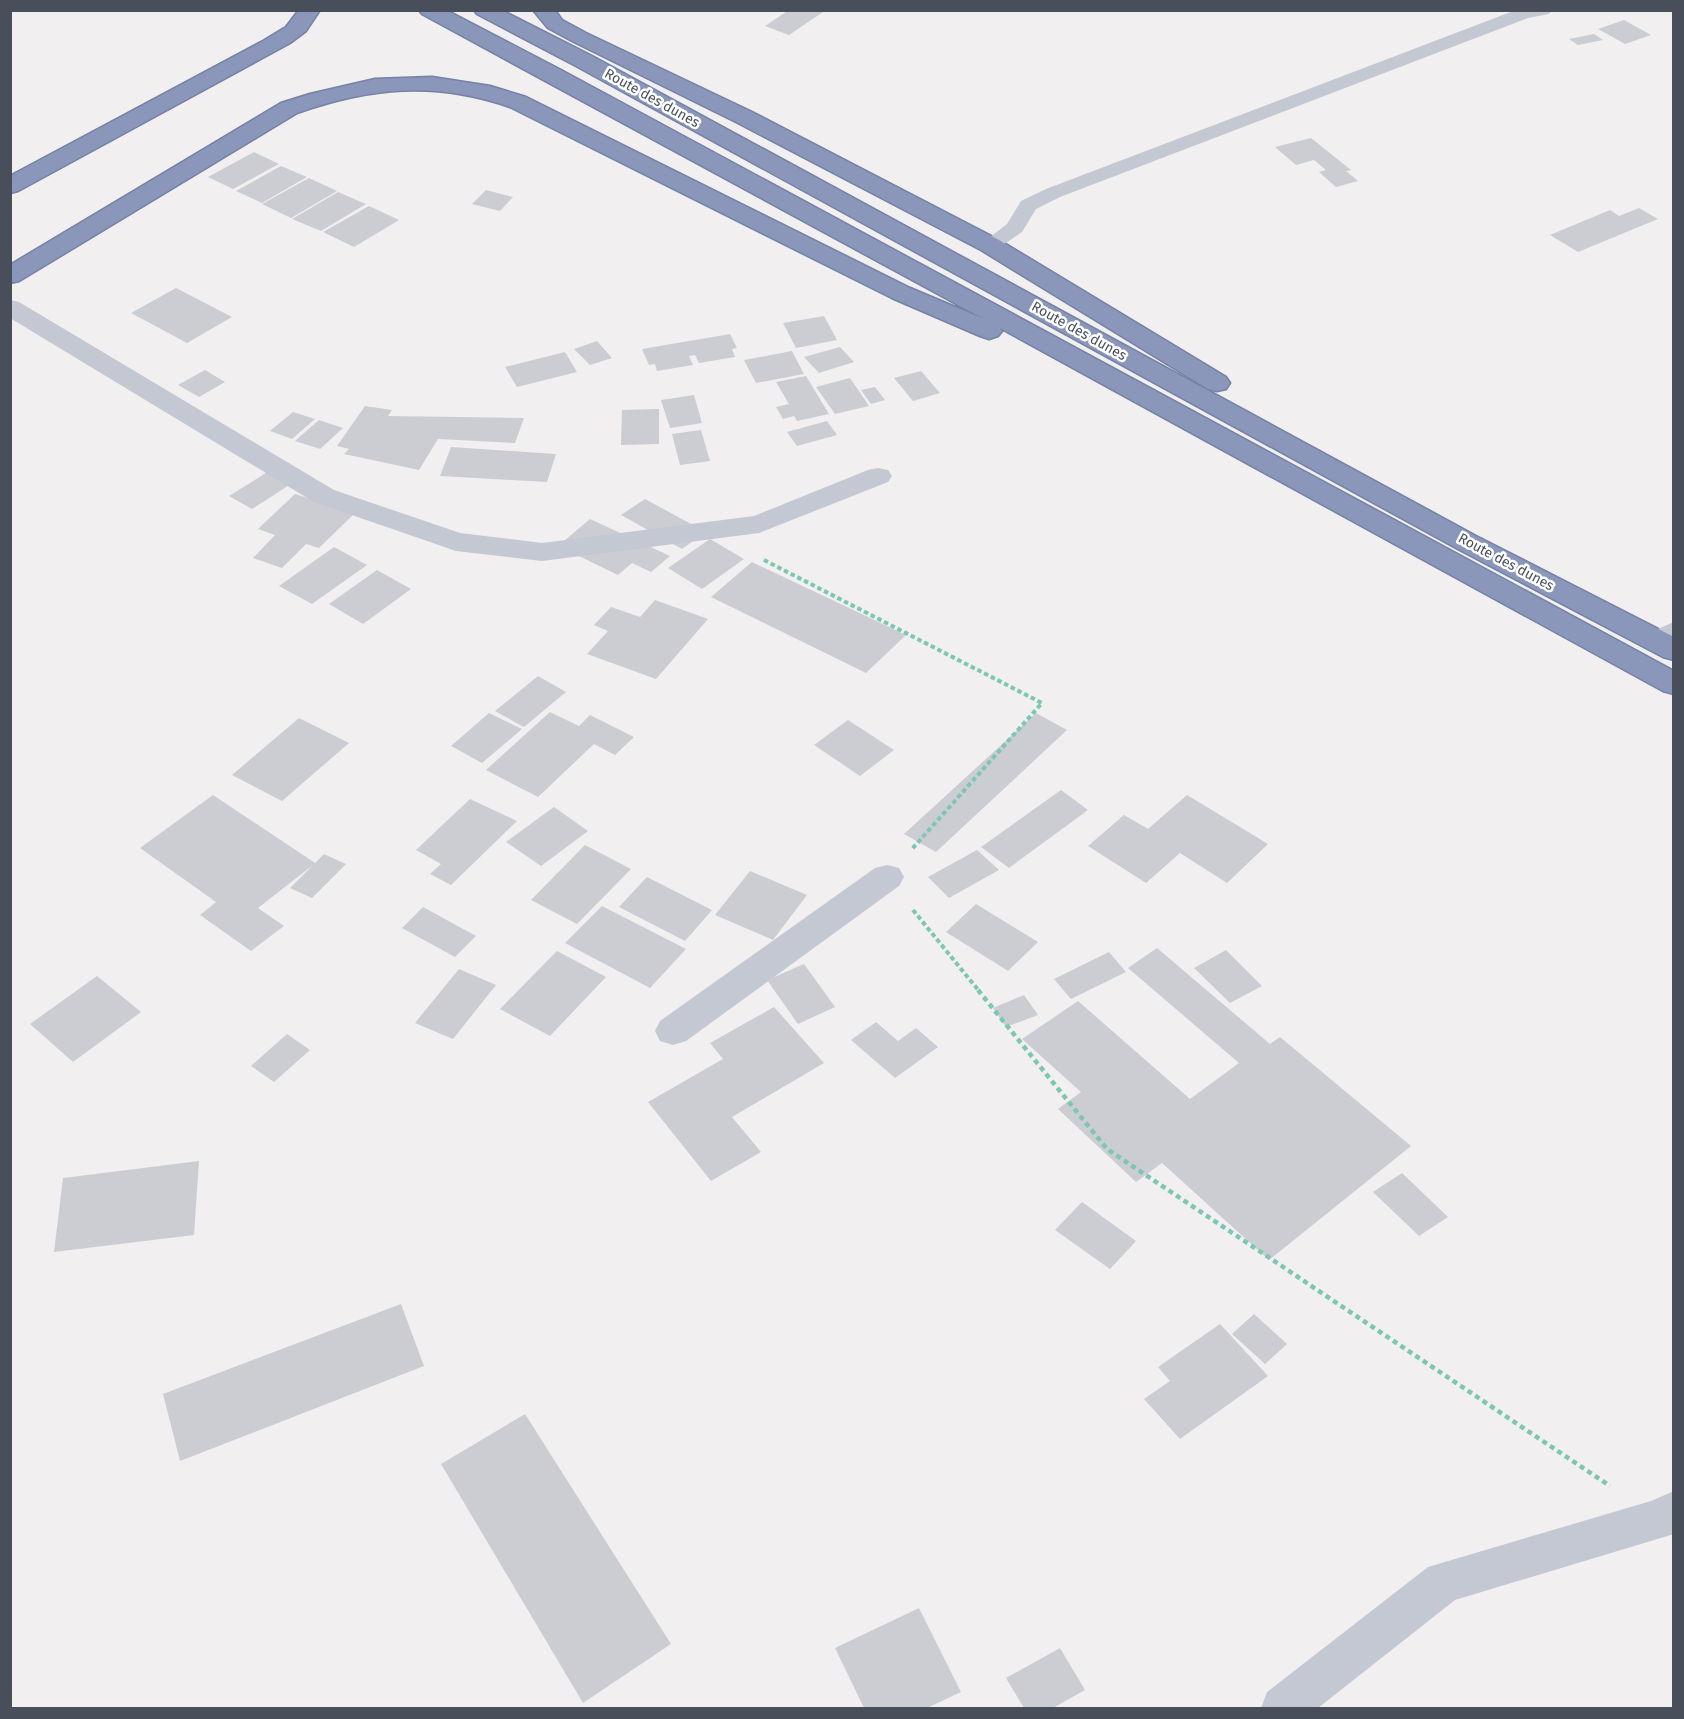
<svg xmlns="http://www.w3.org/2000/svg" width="1684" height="1719" font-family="'Fira Sans',sans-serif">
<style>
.building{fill:#cccdd3}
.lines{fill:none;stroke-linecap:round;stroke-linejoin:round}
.highway-casing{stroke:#7582a5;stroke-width:3}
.path-far1{stroke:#7bc7b1;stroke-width:4;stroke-dasharray:4.5 3;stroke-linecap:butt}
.path{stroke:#7bc7b1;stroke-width:4.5;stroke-dasharray:5 4;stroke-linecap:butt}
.lane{fill:#c3c8d2;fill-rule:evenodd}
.street{fill:#c3c8d2;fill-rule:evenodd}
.highway{fill:#8a97ba;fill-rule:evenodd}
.labels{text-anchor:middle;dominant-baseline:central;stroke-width:5;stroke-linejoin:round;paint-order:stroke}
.far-street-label{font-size:14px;fill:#484e5a;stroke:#fff}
</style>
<rect width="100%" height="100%" fill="#f1efef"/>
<g class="building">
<polygon points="789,10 826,10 789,35 765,26"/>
<polygon points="1624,20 1651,35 1625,44 1598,29"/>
<polygon points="1594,34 1603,40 1578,45 1569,39"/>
<polygon points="1311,138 1351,170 1346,171 1358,181 1336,187 1319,172 1326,170 1314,160 1296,165 1275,147"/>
<polygon points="254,152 279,164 233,189 208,177"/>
<polygon points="281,166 307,177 262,203 236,191"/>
<polygon points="309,178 337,191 291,218 262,204"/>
<polygon points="486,190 513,197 500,211 472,204"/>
<polygon points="338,192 366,204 321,231 292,219"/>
<polygon points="369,206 399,220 354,247 323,232"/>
<polygon points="1639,208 1658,219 1578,252 1550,235 1610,210 1619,216"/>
<polygon points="176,288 232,317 187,343 131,313"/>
<polygon points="824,316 837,340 796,348 783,323"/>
<polygon points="730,334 737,348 732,349 735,357 699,363 695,355 689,356 693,365 657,371 655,364 649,365 642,349"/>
<polygon points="597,341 612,358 590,365 574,349"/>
<polygon points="840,347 854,362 819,373 804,357"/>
<polygon points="792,351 804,374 756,383 744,360"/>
<polygon points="565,352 577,372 517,387 505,367"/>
<polygon points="205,370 225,382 199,397 178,385"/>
<polygon points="921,371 940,393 913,401 894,378"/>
<polygon points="806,376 829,414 797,421 794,416 783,419 776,407 789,404 776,382"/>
<polygon points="850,378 869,406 835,414 816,387"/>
<polygon points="875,387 885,400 871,404 861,390"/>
<polygon points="694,395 702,423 670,428 661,400"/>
<polygon points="365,406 392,410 388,416 524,418 515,443 438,439 419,470 344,454 349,449 337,446"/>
<polygon points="659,409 659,444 621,445 622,410"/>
<polygon points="293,412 315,419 292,439 270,431"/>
<polygon points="319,420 343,428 320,449 295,441"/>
<polygon points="827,421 837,435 797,446 787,432"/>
<polygon points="701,430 710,461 680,465 672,434"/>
<polygon points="451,447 556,454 547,482 440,476"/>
<polygon points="269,471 291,484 252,509 229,496"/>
<polygon points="295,494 355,513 319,548 306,544 282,568 253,558 275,535 258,529"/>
<polygon points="645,499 706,532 682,549 621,515"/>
<polygon points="590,519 670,556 651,572 632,563 618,575 558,546"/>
<polygon points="710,539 744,559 702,589 668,568"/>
<polygon points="334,547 367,565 312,604 279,586"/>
<polygon points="752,562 906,635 866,673 711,597"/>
<polygon points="377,570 411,589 363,624 329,604"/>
<polygon points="655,600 708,619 656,679 587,654 608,631 594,625 611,607 640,617"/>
<polygon points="538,676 566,692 524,727 495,711"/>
<polygon points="550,712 579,726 590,715 634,737 615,755 594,744 538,797 486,770"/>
<polygon points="489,713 522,729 482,763 451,746"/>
<polygon points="1036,713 1067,730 936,852 904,834"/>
<polygon points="299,718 349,743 282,801 232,775"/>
<polygon points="848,720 894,750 860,776 814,745"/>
<polygon points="1061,790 1088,810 1009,868 981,847"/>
<polygon points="213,795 315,863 324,854 346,864 312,898 290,888 313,865 258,908 284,926 251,951 200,915 216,902 140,848"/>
<polygon points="1187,795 1268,844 1227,883 1180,853 1146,883 1088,846 1124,815 1148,829"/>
<polygon points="470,799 517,821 451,885 430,874 441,864 416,850"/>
<polygon points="554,807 588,831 541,866 506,842"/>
<polygon points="585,845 631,869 577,924 531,900"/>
<polygon points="977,850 999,870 949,898 928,877"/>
<polygon points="750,871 807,895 773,940 715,915"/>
<polygon points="647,877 712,910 685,941 619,907"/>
<polygon points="976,904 1038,942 1008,971 946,932"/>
<polygon points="602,906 686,949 650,988 565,943"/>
<polygon points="423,907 476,936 455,957 402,928"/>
<polygon points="1157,948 1270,1044 1280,1037 1411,1146 1269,1260 1162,1163 1136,1182 1058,1109 1081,1092 1022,1039 1078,1001 1190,1099 1239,1063 1128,968"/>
<polygon points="1226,950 1262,986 1230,1003 1194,968"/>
<polygon points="557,951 606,977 550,1036 500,1009"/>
<polygon points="1109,952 1126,972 1071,999 1054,979"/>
<polygon points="804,964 835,1007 798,1024 767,980"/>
<polygon points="459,969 496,985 453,1039 415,1023"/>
<polygon points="97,976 141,1012 73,1062 30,1024"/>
<polygon points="1024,995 1038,1015 1006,1027 993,1008"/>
<polygon points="774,1007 824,1063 732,1117 761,1152 711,1181 648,1102 723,1059 710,1043"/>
<polygon points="876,1022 898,1041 916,1028 938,1047 895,1078 851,1040"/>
<polygon points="287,1034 310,1050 274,1082 251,1066"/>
<polygon points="199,1161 194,1235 54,1252 63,1178"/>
<polygon points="1402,1173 1448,1217 1419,1236 1373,1192"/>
<polygon points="1082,1202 1136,1241 1110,1269 1055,1230"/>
<polygon points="401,1304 424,1366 180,1461 163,1394"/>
<polygon points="1254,1314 1287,1344 1265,1364 1232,1334"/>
<polygon points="1220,1324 1268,1376 1180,1439 1144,1399 1170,1381 1158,1367"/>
<polygon points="525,1414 671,1644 583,1703 441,1464"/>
<polygon points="919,1608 961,1692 927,1708 864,1708 835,1648"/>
<polygon points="1060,1648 1085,1690 1053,1708 1024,1708 1006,1678"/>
</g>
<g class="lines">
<defs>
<g id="highway">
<polygon points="299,10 320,10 306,31 290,43 18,191 10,193 10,176 263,41 286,27"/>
<path d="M419,10H446L561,70L1674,671V694L1663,691L1000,328L1002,331L998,336L989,339L980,336L892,298L510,107C435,81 371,87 297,113L19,281L10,283V265L281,103L310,94L375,79L432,77L490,86L526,97L910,288L984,319L422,14Z"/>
<polygon points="474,10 501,10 592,56 1476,536 1674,637 1674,660 1663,657 1456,548 576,66 477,14"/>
<polygon points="533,10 555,10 562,20 586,33 752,112 999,240 1226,377 1230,383 1226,389 1217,391 1208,389 981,250 736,122 572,41 548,28"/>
</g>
</defs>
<use href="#highway" class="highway-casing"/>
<g class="path-far1">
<polyline points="764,560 1042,703 912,849"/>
<polyline points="913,910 979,991"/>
</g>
<polyline class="path" points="978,990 1107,1149 1610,1486"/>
<g class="lane">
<polygon points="1516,10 1552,10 1549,14 1528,18 1060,197 1036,209 1022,232 997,249 990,251 983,249 980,245 1007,224 1021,201 1046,189"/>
<polygon points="1674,622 1674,641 1655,649 1646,646 1642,640 1646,634"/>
</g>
<g class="street">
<polygon points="10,300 19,302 334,490 460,533 542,543 754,516 868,470 878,468 888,470 892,476 888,482 759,533 542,561 456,551 314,502 10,318"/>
<polygon points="887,865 899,868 904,877 899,886 686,1041 673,1045 660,1041 655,1031 660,1021 875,868"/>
<polygon points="1674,1491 1674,1534 1455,1600 1318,1708 1261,1708 1267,1692 1428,1567 1651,1501"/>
</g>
<use href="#highway" class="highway"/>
</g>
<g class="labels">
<g class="far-street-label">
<text transform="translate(652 98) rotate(29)">Route des dunes</text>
<text transform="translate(1079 331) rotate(29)">Route des dunes</text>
<text transform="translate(1506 562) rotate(28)">Route des dunes</text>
</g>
</g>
<rect width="1684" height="1719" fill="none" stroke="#484e5a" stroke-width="24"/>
</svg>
